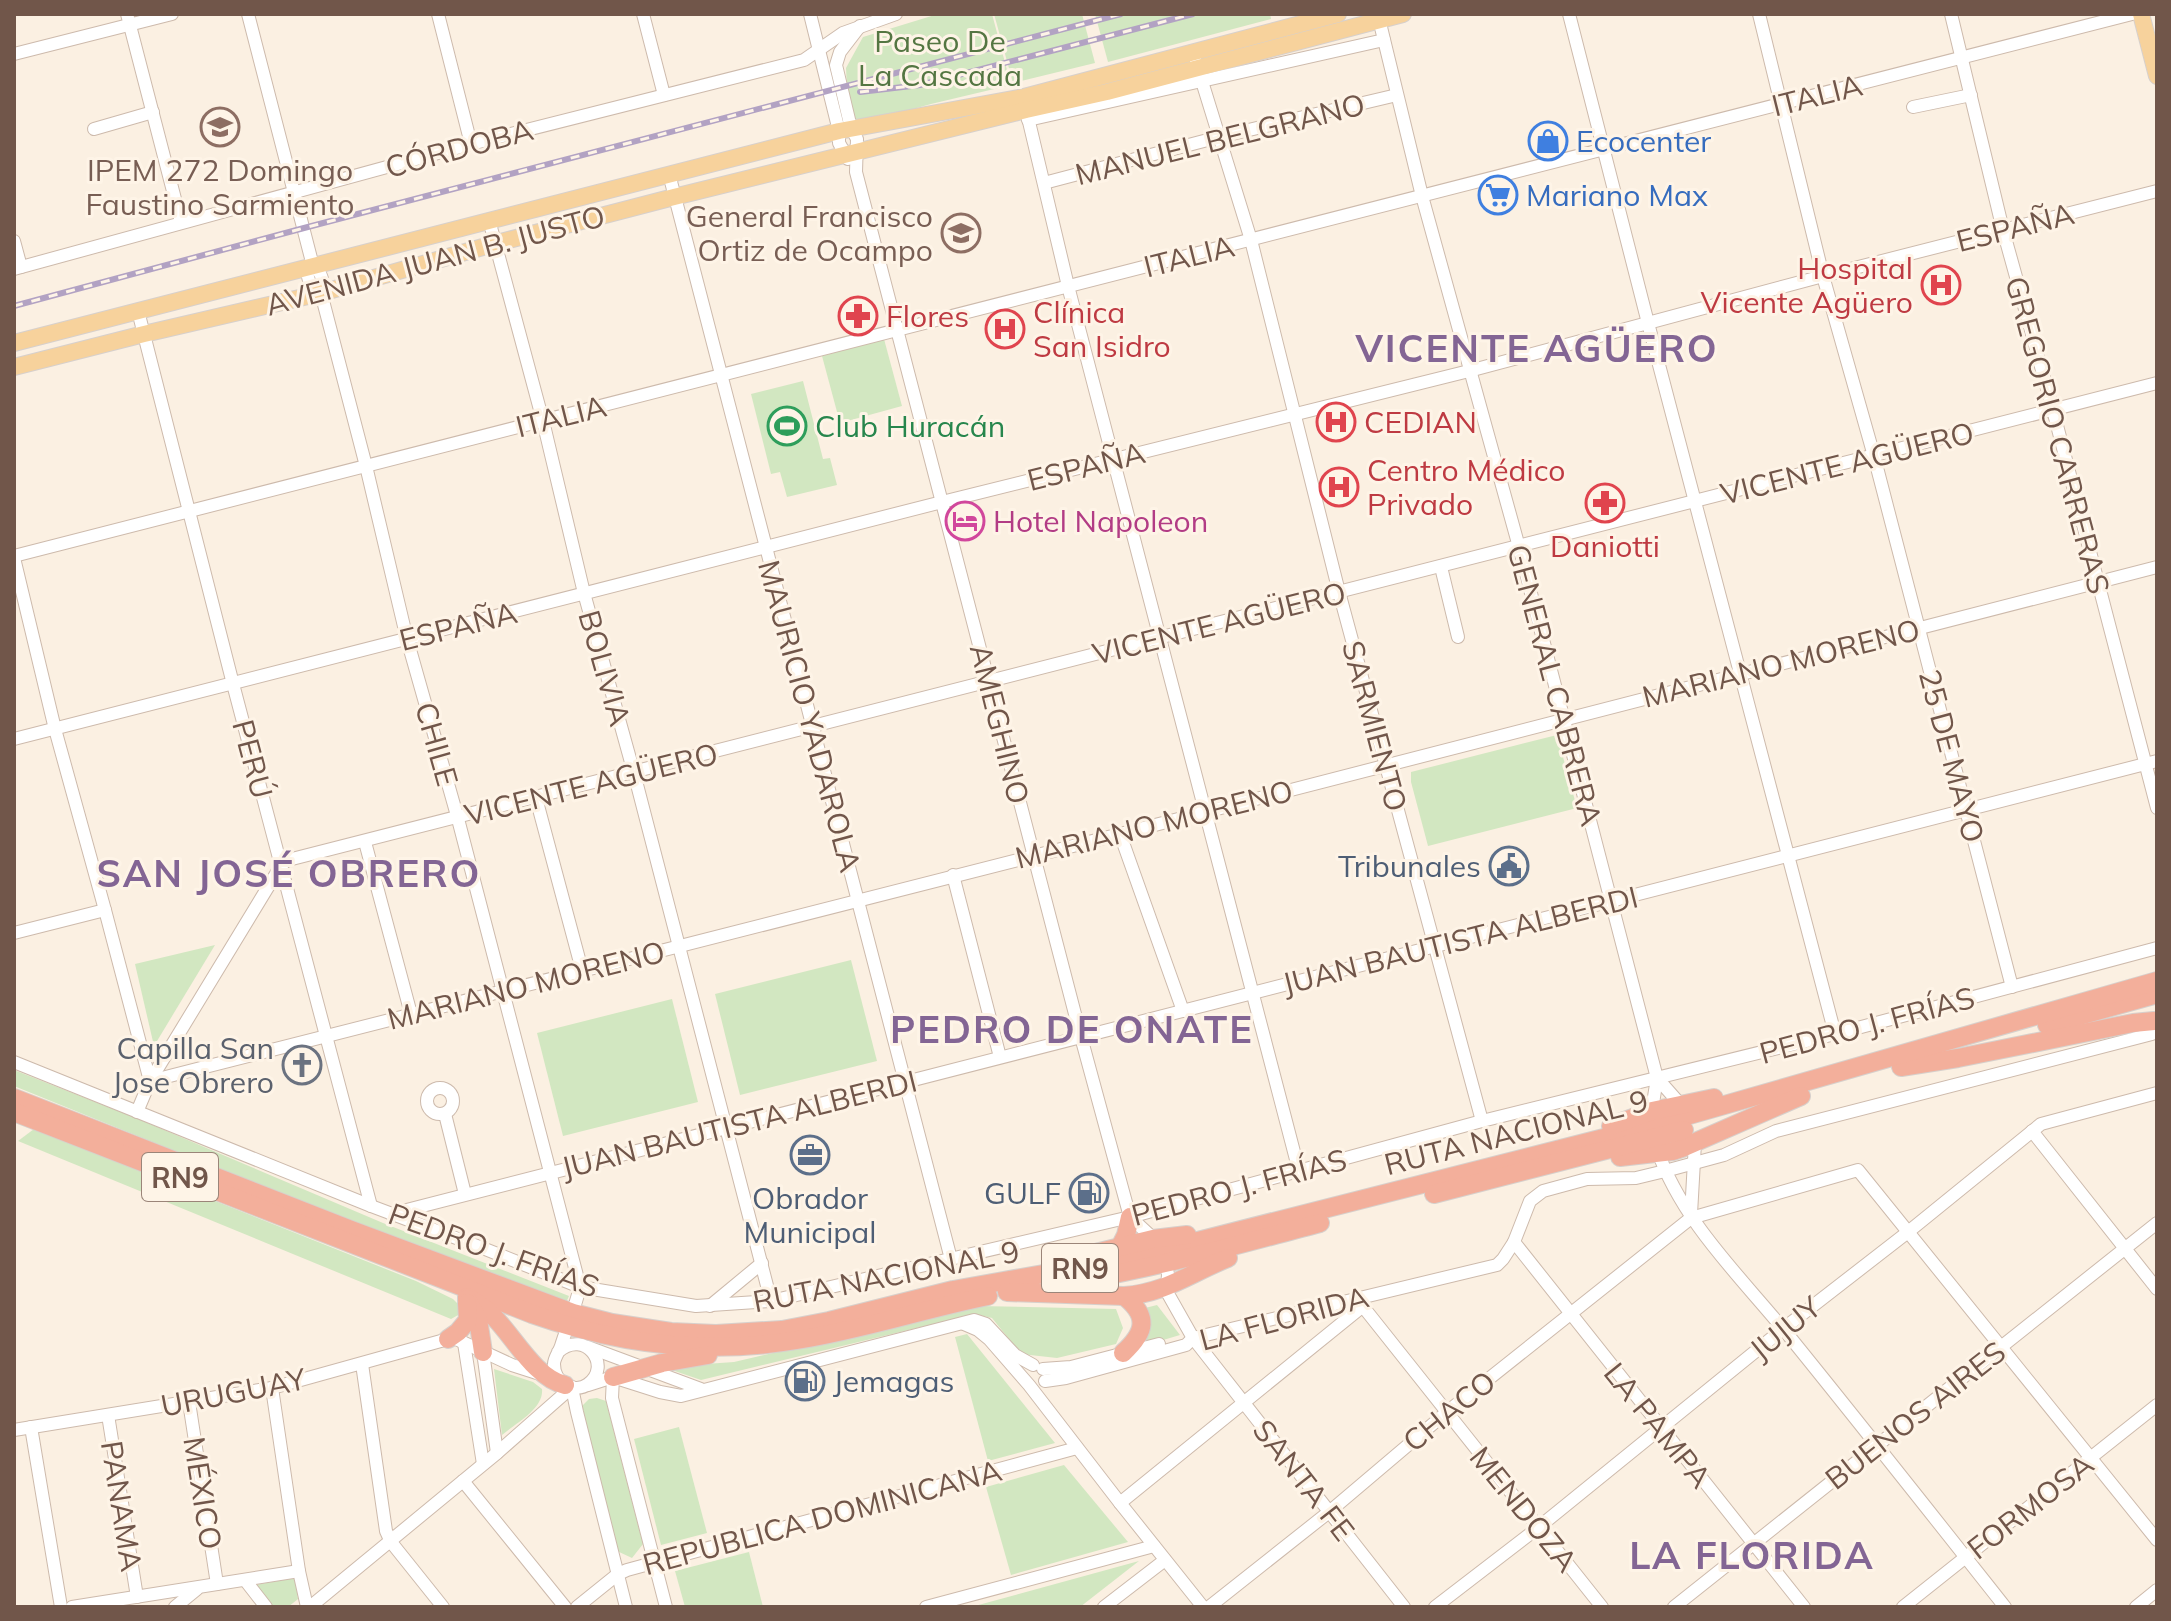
<svg xmlns="http://www.w3.org/2000/svg" width="2171" height="1621" font-family="Mulish,sans-serif">
<style>
.green{fill:#d2e7c1}
.lines{fill:none;stroke-linecap:round;stroke-linejoin:round}
.minor-casing{stroke:#cdbaac;stroke-width:14}
.major-casing{stroke:#d7d0cc;stroke-width:18}
.highway-casing{stroke:#d7d0cc;stroke-width:20}
.minor{stroke:#fff;stroke-width:12}
.major{stroke:#f7d29c;stroke-width:16}
.highway{stroke:#f3af9b;stroke-width:18}
.rail-casing{stroke:#b2a2c3;stroke-width:6}
.rail{stroke:#fef4e7;stroke-width:3;stroke-dasharray:9;stroke-linecap:butt}
.labels{text-anchor:middle;dominant-baseline:central;stroke-width:6;stroke-linejoin:round;paint-order:stroke}
.shield{fill:#fef4e7;stroke:#9b8579;stroke-width:2}
.shield-label{font-size:28px;font-weight:bold;fill:#71564a}
.park-label{font-size:30px;fill:#547642;stroke:#fef4e7}
.street-label{font-size:30px;fill:#71564a;stroke:#fef4e7}
.shop-label{font-size:30px;fill:#366cbe;stroke:#fef4e7;text-anchor:start}
.education-label{font-size:30px;fill:#785e54;stroke:#fef4e7}
.health-label{font-size:30px;fill:#be3a42;stroke:#fef4e7;text-anchor:start}
.leisure-label{font-size:30px;fill:#27864d;stroke:#fef4e7;text-anchor:start}
.hotel-label{font-size:30px;fill:#b23c85;stroke:#fef4e7;text-anchor:start}
.service-label{font-size:30px;fill:#4e5e75;stroke:#fef4e7;text-anchor:end}
.worship-label{font-size:30px;fill:#5b616d;stroke:#fef4e7;text-anchor:end}
.district-label{font-size:38px;font-weight:bold;letter-spacing:2px;fill:#836594;stroke:#fef4e7}
</style>
<rect width="100%" height="100%" fill="#fbf0e2"/>
<g class="green">
<polygon points="938,14 992,14 1011,85 931,104 856,125 847,89 846,68 863,37"/>
<polygon points="994,14 1082,14 1095,63 1013,83"/>
<polygon points="1095,14 1270,14 1271,19 1108,62"/>
<polygon points="884,339 902,406 840,423 822,356"/>
<polygon points="803,381 823,459 830,458 837,485 787,497 780,472 771,474 751,394"/>
<polygon points="1557,735 1577,808 1428,846 1411,782 1411,772"/>
<polygon points="215,945 154,1046 135,964"/>
<polygon points="851,960 877,1061 740,1095 715,994"/>
<polygon points="672,999 698,1102 563,1136 537,1033"/>
<polygon points="14,1070 136,1118 383,1223 569,1296 565,1305 384,1236 14,1086"/>
<polygon points="34,1129 416,1281 453,1299 459,1305 460,1314 451,1319 18,1141"/>
<polygon points="1157,1305 1180,1335 1143,1346 1145,1308"/>
<polygon points="978,1306 1116,1309 1123,1328 1116,1344 1057,1358 1021,1354 992,1318 975,1314 701,1380 663,1367 734,1362"/>
<polygon points="967,1334 1055,1443 988,1461 955,1337"/>
<path d="M494,1369L533,1382L542,1389C544,1409 516,1423 502,1435Z"/>
<polygon points="597,1398 606,1401 643,1544 632,1558 617,1551 581,1407 589,1399"/>
<polygon points="679,1427 707,1533 661,1545 634,1439"/>
<polygon points="1064,1465 1128,1542 1011,1575 986,1487"/>
<polygon points="749,1552 763,1607 685,1607 675,1571"/>
<polygon points="1139,1561 1080,1607 971,1607"/>
<polygon points="295,1578 298,1599 288,1607 273,1607 255,1585"/>
</g>
<g class="lines">
<defs>
<g id="minor">
<polyline points="127,14 181,222"/>
<path d="M248,14L313,266C322,273 325,281 321,293L366,466L407,639L458,819L580,1287C575,1308 567,1327 561,1346C559,1352 554,1358 554,1364C554,1372 558,1380 565,1385C572,1389 582,1389 588,1384C613,1366 585,1328 558,1352"/>
<polyline points="438,14 471,144"/>
<polyline points="643,14 664,95"/>
<polyline points="810,14 839,131 839,143 848,159"/>
<polyline points="1569,14 1648,323 1835,1034"/>
<polyline points="1759,14 1823,276 1874,456 2012,987"/>
<polyline points="1951,14 2003,230 2053,410 2157,808"/>
<polyline points="1378,15 1422,196 1519,547 1657,1078 1651,1116"/>
<polyline points="860,26 840,52 836,65 851,128 857,139 856,172 1081,1037 1130,1217 1156,1241"/>
<polyline points="14,54 172,14"/>
<polyline points="1196,62 1251,240 1339,592 1482,1121"/>
<polyline points="1025,105 1068,286 1299,1171"/>
<polyline points="1913,107 1971,95"/>
<polyline points="1028,120 1384,40"/>
<polyline points="94,129 153,112"/>
<polyline points="669,174 951,1259"/>
<polyline points="1044,183 1219,137 1397,95"/>
<polyline points="489,220 543,421 584,593 634,773 771,1301"/>
<polyline points="14,241 21,267"/>
<polyline points="313,266 307,273 311,288 321,293"/>
<polyline points="14,269 471,144 804,60 843,33 896,14"/>
<polyline points="138,311 233,684 371,1206"/>
<polyline points="14,556 2132,14"/>
<polyline points="14,558 55,729 105,910 150,1081"/>
<polyline points="1441,567 1458,637"/>
<polyline points="14,739 942,502 1469,371 1823,276 2157,191"/>
<polyline points="536,798 582,970"/>
<polyline points="1120,834 1183,1011"/>
<polyline points="365,842 411,1014"/>
<polyline points="953,875 1000,1057"/>
<polyline points="14,933 105,910"/>
<polyline points="14,1062 371,1206 480,1247 580,1287 696,1306 771,1301 1130,1217 1482,1121 1835,1034 2157,948"/>
<polyline points="1657,1078 1680,1104"/>
<polyline points="150,1081 1120,834 2157,567"/>
<circle cx="440" cy="1101" r="13"/>
<polyline points="137,1112 150,1081 282,864 288,860 2157,383"/>
<polyline points="445,1114 465,1194"/>
<polyline points="2032,1131 2157,1289"/>
<path d="M1657,1149C1682,1222 1742,1278 1789,1336C1862,1426 1933,1516 2005,1607"/>
<polyline points="391,1214 2157,761"/>
<polyline points="1691,1214 1695,1143"/>
<polyline points="1514,1242 1804,1607"/>
<polyline points="1164,1257 1168,1274 1167,1292 1193,1338 1404,1607"/>
<polyline points="1357,1299 1602,1607"/>
<polyline points="710,1306 762,1263"/>
<polyline points="964,1324 978,1330 989,1339 1029,1385 1120,1503 1203,1607"/>
<polyline points="464,1343 483,1464"/>
<polyline points="588,1347 701,1389"/>
<polyline points="483,1352 497,1453"/>
<polyline points="362,1364 386,1531 391,1542 443,1607"/>
<polyline points="1043,1369 1071,1367 1159,1344"/>
<polyline points="613,1377 612,1398 666,1607"/>
<polyline points="1045,1381 1066,1378 1186,1345 1193,1338 1210,1334 1497,1265 1503,1259 1514,1242 1530,1201 1543,1191 1587,1179 1636,1178 1665,1171 1724,1155 1776,1131 2152,1034"/>
<polyline points="588,1385 613,1377 660,1392 681,1396 974,1320 986,1324 1015,1355 1033,1365"/>
<polyline points="272,1388 299,1571 307,1607"/>
<polyline points="572,1388 577,1412 626,1607"/>
<polyline points="189,1402 217,1584"/>
<polyline points="108,1415 137,1597"/>
<polyline points="31,1427 61,1607"/>
<polyline points="14,1430 272,1388 448,1339 456,1339 512,1365 540,1374"/>
<polyline points="463,1481 565,1607"/>
<polyline points="1120,1503 1363,1306"/>
<polyline points="245,1580 266,1607"/>
<polyline points="72,1607 299,1571"/>
<polyline points="175,1607 197,1589"/>
<polyline points="310,1607 497,1453 572,1387"/>
<polyline points="577,1607 618,1574 627,1570 1077,1448"/>
<polyline points="926,1607 1154,1546"/>
<polyline points="1104,1607 1165,1560"/>
<polyline points="1209,1607 1329,1512 1447,1412 1691,1218 1858,1170 2157,1540"/>
<polyline points="1435,1607 1539,1527 1783,1329 1908,1232 2041,1124 2157,1093"/>
<polyline points="1674,1607 2157,1223"/>
<polyline points="1903,1607 2157,1405"/>
<polyline points="2136,1607 2157,1590"/>
</g>
<g id="major">
<polyline points="2141,14 2157,76"/>
<polyline points="14,343 839,131 1024,97 1338,14"/>
<polyline points="14,367 144,334 321,293 497,243 674,197 1026,110 1107,92 1403,14"/>
</g>
<g id="highway">
<polyline points="2047,1025 2157,994"/>
<polyline points="1901,1067 1958,1058 2133,1023 2154,1021"/>
<polyline points="14,1098 351,1230 573,1313 612,1323 671,1332 716,1334 782,1330 829,1321 953,1290 1123,1260 1651,1126 2157,981"/>
<path d="M14,1112L532,1314C617,1344 708,1355 797,1340C861,1330 924,1309 988,1296"/>
<polyline points="1611,1126 1652,1111 1714,1098"/>
<polyline points="1620,1157 1673,1151 1682,1148 1801,1096"/>
<polyline points="1434,1194 1684,1130"/>
<polyline points="1120,1247 1126,1235 1130,1217"/>
<polyline points="1079,1257 1153,1239 1187,1235"/>
<path d="M1068,1282C1154,1269 1236,1245 1320,1223"/>
<path d="M1007,1292L1124,1296C1166,1293 1190,1273 1228,1258"/>
<path d="M467,1297C477,1303 486,1308 493,1316C514,1337 535,1378 565,1385"/>
<polyline points="467,1299 478,1319 483,1352"/>
<polyline points="448,1339 458,1332 468,1320 467,1303"/>
<path d="M1123,1353C1146,1332 1149,1316 1124,1296"/>
<polyline points="613,1377 662,1363 708,1355"/>
</g>
</defs>
<use href="#minor" class="minor-casing"/>
<use href="#major" class="major-casing"/>
<use href="#highway" class="highway-casing"/>
<use href="#minor" class="minor"/>
<use href="#major" class="major"/>
<use href="#highway" class="highway"/>
<defs>
<g id="rail">
<polyline points="860,92 920,85 1193,14"/>
<polyline points="14,306 304,228 1121,14"/>
</g>
</defs>
<use href="#rail" class="rail-casing"/>
<use href="#rail" class="rail"/>
</g>
<defs>
<symbol id="school-ring" viewBox="-11 -11 22 22"><circle r="9.5" fill="#fef4e7" stroke="#8d6e63" stroke-width="1.5"/><path d="M0-5L7-2L0 1L-7-2ZM-4 1L0 2.5L4 1V4Q0 6-4 4Z" fill="#8d6e63"/></symbol>
<symbol id="shop-ring" viewBox="-11 -11 22 22"><circle r="9.5" fill="#fef4e7" stroke="#3f7fe0" stroke-width="1.5"/><path d="M-5-2.5h2.3a2.7 3.5 0 0 1 5.4 0H5L5.5 6h-11ZM-1.5-2.5h3a1.5 2.3 0 0 0-3 0Z" fill="#3f7fe0"/></symbol>
<symbol id="supermarket-ring" viewBox="-11 -11 22 22"><circle r="9.5" fill="#fef4e7" stroke="#3f7fe0" stroke-width="1.5"/><path d="M-6-5.5h2.5l.6 2H6L4.5 2H-2.5L-4.4-4H-6ZM-1.5 3.2a1.3 1.3 0 1 0 .1 0ZM3 3.2a1.3 1.3 0 1 0 .1 0Z" fill="#3f7fe0"/></symbol>
<symbol id="hospital-ring" viewBox="-11 -11 22 22"><circle r="9.5" fill="#fef4e7" stroke="#e0444e" stroke-width="1.5"/><path d="M-5-5h3v3.5h4V-5h3V5h-3V1.5h-4V5h-3Z" fill="#e0444e"/></symbol>
<symbol id="pharmacy-ring" viewBox="-11 -11 22 22"><circle r="9.5" fill="#fef4e7" stroke="#e0444e" stroke-width="1.5"/><path d="M-2-6h4v4h4v4h-4v4h-4v-4h-4v-4h4Z" fill="#e0444e"/></symbol>
<symbol id="stadium-ring" viewBox="-11 -11 22 22"><circle r="9.5" fill="#fef4e7" stroke="#2e9e5b" stroke-width="1.5"/><path d="M0-5a6.5 5 0 1 0 0 10a6.5 5 0 1 0 0-10ZM-3.5-1.8h7v3.6h-7Z" fill="#2e9e5b"/></symbol>
<symbol id="hotel-ring" viewBox="-11 -11 22 22"><circle r="9.5" fill="#fef4e7" stroke="#d1479c" stroke-width="1.5"/><path d="M-6-4.5h1.5V1H6V5H4.5V3h-9V5H-6ZM-4 0a1.8 1.8 0 1 1 3.6 0ZM.5 0V-2.5h3Q6-2.5 6 0Z" fill="#d1479c"/></symbol>
<symbol id="civic-ring" viewBox="-11 -11 22 22"><circle r="9.5" fill="#fef4e7" stroke="#5c6f8a" stroke-width="1.5"/><path d="M-.6-6.5H3V-4.5H.6V-3L4-1V1h2V6H-6V1h2V-1L-.6-3ZM-1.2 2.5V6h2.4V2.5Z" fill="#5c6f8a"/></symbol>
<symbol id="church-ring" viewBox="-11 -11 22 22"><circle r="9.5" fill="#fef4e7" stroke="#6b7280" stroke-width="1.5"/><path d="M-1.2-6h2.4v3.5h3.3v2.4h-3.3V6h-2.4V-.1h-3.3v-2.4h3.3Z" fill="#6b7280"/></symbol>
<symbol id="office-ring" viewBox="-11 -11 22 22"><circle r="9.5" fill="#fef4e7" stroke="#5c6f8a" stroke-width="1.5"/><path d="M-6-3h4V-5.5h4V-3h4V5H-6ZM-1-4.5V-3h2v-1.5ZM-6 0V1H6V0Z" fill="#5c6f8a"/></symbol>
<symbol id="fuel-ring" viewBox="-11 -11 22 22"><circle r="9.5" fill="#fef4e7" stroke="#5c6f8a" stroke-width="1.5"/><path d="M-5.5-6h7V0h2V4h1.3V-2.5L3-4.5l.8-.8L6-3V5H2.5V1h-1V6h-7ZM-4.2-4.7v3.2H.2V-4.7Z" fill="#5c6f8a"/></symbol>
</defs>
<g fill-rule="evenodd">
<use href="#school-ring" x="198" y="105" width="44" height="44"/>
<use href="#shop-ring" x="1526" y="119" width="44" height="44"/>
<use href="#supermarket-ring" x="1476" y="173" width="44" height="44"/>
<use href="#school-ring" x="939" y="211" width="44" height="44"/>
<use href="#hospital-ring" x="1919" y="263" width="44" height="44"/>
<use href="#pharmacy-ring" x="836" y="294" width="44" height="44"/>
<use href="#hospital-ring" x="983" y="307" width="44" height="44"/>
<use href="#hospital-ring" x="1314" y="400" width="44" height="44"/>
<use href="#stadium-ring" x="765" y="404" width="44" height="44"/>
<use href="#hospital-ring" x="1317" y="465" width="44" height="44"/>
<use href="#pharmacy-ring" x="1583" y="481" width="44" height="44"/>
<use href="#hotel-ring" x="943" y="499" width="44" height="44"/>
<use href="#civic-ring" x="1487" y="844" width="44" height="44"/>
<use href="#church-ring" x="280" y="1043" width="44" height="44"/>
<use href="#office-ring" x="788" y="1133" width="44" height="44"/>
<use href="#fuel-ring" x="1067" y="1171" width="44" height="44"/>
<use href="#fuel-ring" x="783" y="1359" width="44" height="44"/>
</g>
<g class="labels">
<g class="shield">
<rect x="142" y="1153" width="76" height="48" rx="6"/>
<rect x="1042" y="1244" width="76" height="48" rx="6"/>
</g>
<g class="shield-label">
<text x="180" y="1177">RN9</text>
<text x="1080" y="1268">RN9</text>
</g>
<g class="park-label">
<text x="940" y="41">Paseo De<tspan x="940" dy="34">La Cascada</tspan></text>
</g>
<g class="street-label">
<text transform="translate(1817 95) rotate(-14)">ITALIA</text>
<text transform="translate(1220 139) rotate(-14)">MANUEL BELGRANO</text>
<text transform="translate(459 148) rotate(-15)">CÓRDOBA</text>
<text transform="translate(2015 227) rotate(-14)">ESPAÑA</text>
<text transform="translate(1189 256) rotate(-14)">ITALIA</text>
<text transform="translate(435 260) rotate(-15)">AVENIDA JUAN B. JUSTO</text>
<text transform="translate(561 416) rotate(-14)">ITALIA</text>
<text transform="translate(2058 435) rotate(75)">GREGORIO CARRERAS</text>
<text transform="translate(1847 463) rotate(-14)">VICENTE AGÜERO</text>
<text transform="translate(1086 466) rotate(-14)">ESPAÑA</text>
<text transform="translate(1219 623) rotate(-14)">VICENTE AGÜERO</text>
<text transform="translate(458 626) rotate(-14)">ESPAÑA</text>
<text transform="translate(1781 663) rotate(-14)">MARIANO MORENO</text>
<text transform="translate(605 668) rotate(74)">BOLIVIA</text>
<text transform="translate(1555 685) rotate(75)">GENERAL CABRERA</text>
<text transform="translate(810 716) rotate(75)">MAURICIO YADAROLA</text>
<text transform="translate(1000 724) rotate(76)">AMEGHINO</text>
<text transform="translate(1375 726) rotate(75)">SARMIENTO</text>
<text transform="translate(437 744) rotate(74)">CHILE</text>
<text transform="translate(1952 756) rotate(75)">25 DE MAYO</text>
<text transform="translate(253 759) rotate(75)">PERÚ</text>
<text transform="translate(591 784) rotate(-14)">VICENTE AGÜERO</text>
<text transform="translate(1154 824) rotate(-14)">MARIANO MORENO</text>
<text transform="translate(1460 940) rotate(-14)">JUAN BAUTISTA ALBERDI</text>
<text transform="translate(526 985) rotate(-14)">MARIANO MORENO</text>
<text transform="translate(1867 1025) rotate(-15)">PEDRO J. FRÍAS</text>
<text transform="translate(739 1124) rotate(-14)">JUAN BAUTISTA ALBERDI</text>
<text transform="translate(1516 1132) rotate(-14)">RUTA NACIONAL 9</text>
<text transform="translate(1239 1187) rotate(-15)">PEDRO J. FRÍAS</text>
<text transform="translate(494 1250) rotate(20)">PEDRO J. FRÍAS</text>
<text transform="translate(886 1276) rotate(-11)">RUTA NACIONAL 9</text>
<text transform="translate(1284 1318) rotate(-15)">LA FLORIDA</text>
<text transform="translate(1785 1328) rotate(-39)">JUJUY</text>
<text transform="translate(233 1392) rotate(-11)">URUGUAY</text>
<text transform="translate(1449 1411) rotate(-39)">CHACO</text>
<text transform="translate(1915 1415) rotate(-38)">BUENOS AIRES</text>
<text transform="translate(1658 1425) rotate(51)">LA PAMPA</text>
<text transform="translate(1304 1480) rotate(52)">SANTA FE</text>
<text transform="translate(203 1493) rotate(81)">MÉXICO</text>
<text transform="translate(122 1506) rotate(81)">PANAMA</text>
<text transform="translate(2030 1506) rotate(-38)">FORMOSA</text>
<text transform="translate(1524 1509) rotate(51)">MENDOZA</text>
<text transform="translate(822 1517) rotate(-15)">REPUBLICA DOMINICANA</text>
</g>
<g class="shop-label">
<text x="1576" y="141">Ecocenter</text>
<text x="1526" y="195">Mariano Max</text>
</g>
<g class="education-label">
<text x="220" y="170">IPEM 272 Domingo<tspan x="220" dy="34">Faustino Sarmiento</tspan></text>
<text x="933" y="216" text-anchor="end">General Francisco<tspan x="933" dy="34">Ortiz de Ocampo</tspan></text>
</g>
<g class="health-label">
<text x="1913" y="268" text-anchor="end">Hospital<tspan x="1913" dy="34">Vicente Agüero</tspan></text>
<text x="1033" y="312">Clínica<tspan x="1033" dy="34">San Isidro</tspan></text>
<text x="886" y="316">Flores</text>
<text x="1364" y="422">CEDIAN</text>
<text x="1367" y="470">Centro Médico<tspan x="1367" dy="34">Privado</tspan></text>
<text x="1605" y="546" text-anchor="middle">Daniotti</text>
</g>
<g class="leisure-label">
<text x="815" y="426">Club Huracán</text>
</g>
<g class="hotel-label">
<text x="993" y="521">Hotel Napoleon</text>
</g>
<g class="service-label">
<text x="1481" y="866">Tribunales</text>
<text x="1061" y="1193">GULF</text>
<text x="810" y="1198" text-anchor="middle">Obrador<tspan x="810" dy="34">Municipal</tspan></text>
<text x="833" y="1381" text-anchor="start">Jemagas</text>
</g>
<g class="worship-label">
<text x="274" y="1048">Capilla San<tspan x="274" dy="34">Jose Obrero</tspan></text>
</g>
<g class="district-label">
<text x="1537" y="348">VICENTE AGÜERO</text>
<text x="289" y="873">SAN JOSÉ OBRERO</text>
<text x="1072" y="1029">PEDRO DE ONATE</text>
<text x="1752" y="1555">LA FLORIDA</text>
</g>
</g>
<rect width="2171" height="1621" fill="none" stroke="#71564a" stroke-width="32"/>
</svg>
